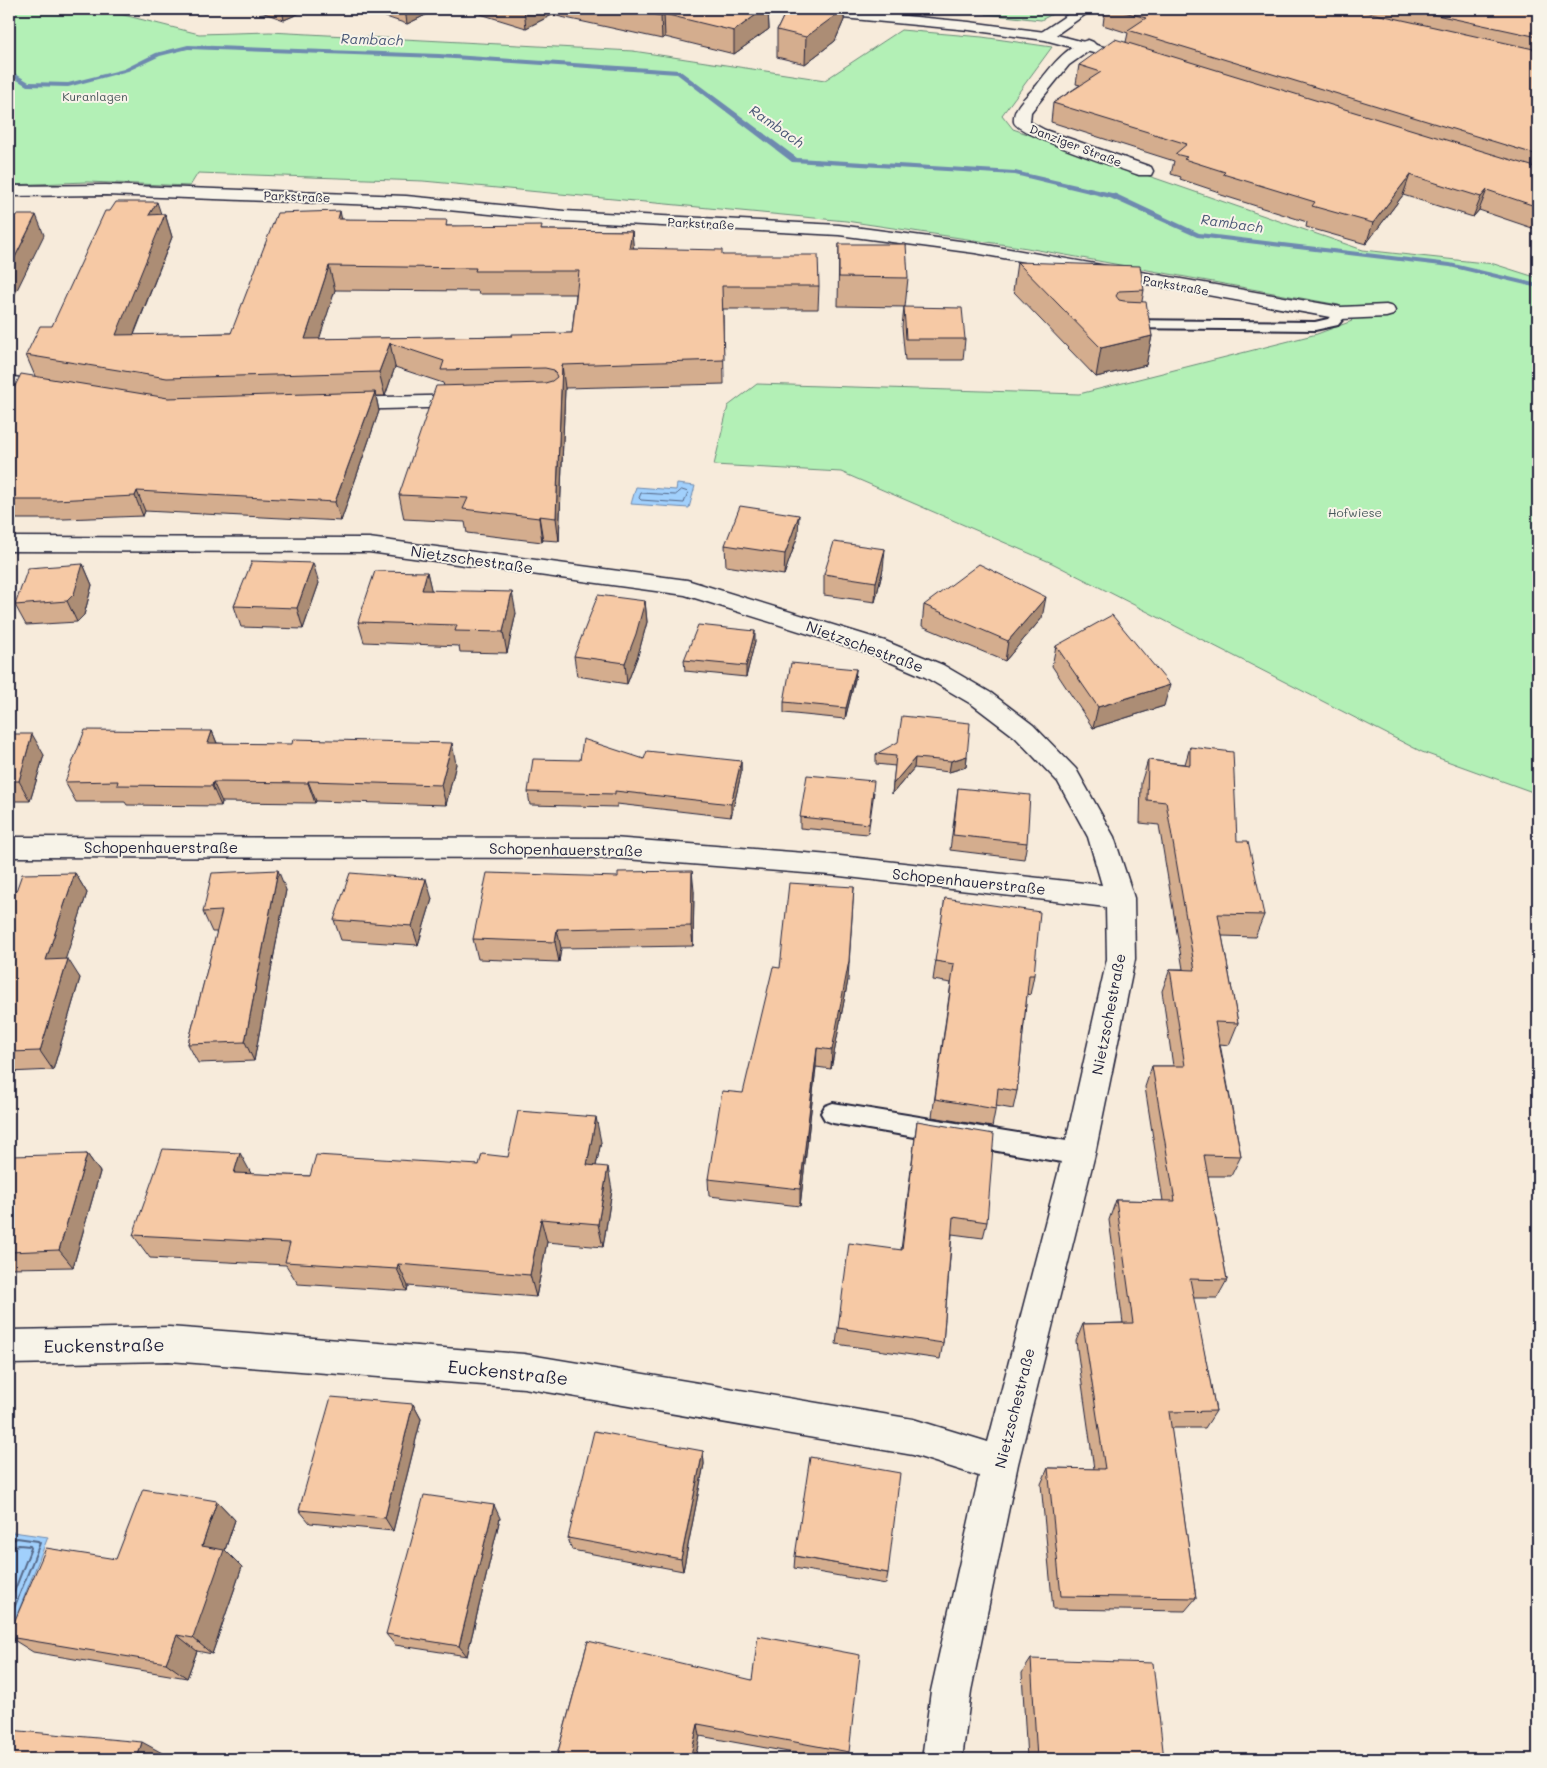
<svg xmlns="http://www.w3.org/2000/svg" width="1547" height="1768" font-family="Mali,sans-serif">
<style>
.green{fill:#b3f0b6;stroke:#6a8978}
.water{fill:#a1d0fc;stroke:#6e8aaf}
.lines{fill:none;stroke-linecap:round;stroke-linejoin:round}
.shore-far1{stroke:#556888;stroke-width:1}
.shore{stroke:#556888;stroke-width:2}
.stream{fill:#6e8aaf;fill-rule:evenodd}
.lane-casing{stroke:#22223b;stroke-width:4}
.street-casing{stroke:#22223b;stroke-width:3}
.secondary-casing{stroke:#22223b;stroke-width:3}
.lane{fill:#f7f3e8;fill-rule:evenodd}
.street{fill:#f7f3e8;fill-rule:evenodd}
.secondary{fill:#f7f3e8;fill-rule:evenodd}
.wall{fill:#d4ad8e;stroke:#22223b;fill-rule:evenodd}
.shaded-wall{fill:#ac8d74;stroke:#22223b}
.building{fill:#f6c9a5;stroke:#22223b;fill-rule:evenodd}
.labels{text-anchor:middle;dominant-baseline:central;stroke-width:4;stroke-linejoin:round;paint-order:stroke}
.far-park-label{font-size:12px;fill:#46565a;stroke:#f7f3e8}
.far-street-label{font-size:12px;fill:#22223b;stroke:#f7f3e8}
.far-water-label{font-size:14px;font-style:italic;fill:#485675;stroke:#f7f3e8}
.street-label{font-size:15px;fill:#22223b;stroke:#f7f3e8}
.near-street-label{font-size:18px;fill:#22223b;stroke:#f7f3e8}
</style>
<rect width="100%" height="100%" fill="#f7ebdb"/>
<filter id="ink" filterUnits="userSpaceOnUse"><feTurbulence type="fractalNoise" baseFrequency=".02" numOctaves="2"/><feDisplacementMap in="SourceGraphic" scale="10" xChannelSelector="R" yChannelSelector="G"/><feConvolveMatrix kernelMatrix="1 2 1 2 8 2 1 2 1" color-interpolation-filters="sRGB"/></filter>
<g filter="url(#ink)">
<g class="green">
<polygon points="9,9 100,9 199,34 270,32 633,51 825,80 901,30 982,37 1052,47 1002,115 1013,129 1363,250 1494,264 1538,278 1538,794 1422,752 1052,563 841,472 714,465 728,406 757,384 1079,394 1317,334 1352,321 1339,305 1027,248 846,221 423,181 198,173 190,186 87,182 9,185"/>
<polygon points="981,9 1062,9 1041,20 986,14"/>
</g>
<g class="water">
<polygon points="677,484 695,486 689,508 631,504 636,487 676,490"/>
<polygon points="13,1532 48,1537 9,1635 9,1542"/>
</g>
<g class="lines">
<polygon class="shore-far1" points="682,490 688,492 684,503 641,500 639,498 641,493 675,495"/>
<g class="shore">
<polyline points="9,1542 17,1538 38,1541 40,1543 9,1621"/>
<polyline points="9,1548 19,1545 30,1546 31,1548 9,1605"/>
</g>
<polygon class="stream" points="188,45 439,54 679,70 797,158 1015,171 1116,194 1199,233 1450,263 1538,284 1538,288 1450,267 1197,237 1110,198 1015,175 792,162 677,74 439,58 188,49 160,56 128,71 68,87 27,86 9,75 9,70 29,82 68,83 124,69 156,53"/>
<defs>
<g id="lane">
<polygon points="1341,309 1346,310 1348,313 1338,325 1315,330 1121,328 1116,327 1114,324 1116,321 1121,320 1315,322 1328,319 1336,310"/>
<polygon points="833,1103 1079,1143 1088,1146 1091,1154 1088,1162 1079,1165 833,1123 825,1120 821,1113 825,1106"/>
</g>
<g id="street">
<polygon points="1076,9 1093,9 1050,39 1040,39 1038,36 1040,33"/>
<path d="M1088,40L1093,42L1096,45L1093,48L1069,65L1031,112L1030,122L1045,130L1151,167L1153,171L1151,175H1139C1122,169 1015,134 1014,122C1012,107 1028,95 1037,85C1050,68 1066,46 1088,40Z"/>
<polygon points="106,185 406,196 564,211 839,225 975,243 1341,307 1386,305 1393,307 1395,311 1393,315 1386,317 1341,319 975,253 839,235 564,221 406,206 106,195 9,196 9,186"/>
<polygon points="9,376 59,385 62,389 59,393 52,395 9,388"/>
<polygon points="468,395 475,397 478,401 475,405 468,407 341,410 334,408 331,404 334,400 341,398"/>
<polygon points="9,537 369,538 687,580 885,641 943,665 991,693 1033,725 1076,769 1114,837 1134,898 1135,959 1095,1154 1018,1464 971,1691 962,1759 922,1759 931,1691 979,1476 913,1455 524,1388 169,1361 9,1364 9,1330 169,1327 524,1354 913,1419 988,1442 1063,1154 1107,959 1106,907 831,875 613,858 9,857 9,837 613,838 831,855 1102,885 1088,837 1058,782 1015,737 973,705 925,677 869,653 685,595 369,552 9,551"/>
</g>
<polygon id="secondary" points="783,9 833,9 969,22 1045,32 1143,57 1146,60 1143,63 1138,65 1045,40 969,30 790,13 785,12"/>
</defs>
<use href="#lane" class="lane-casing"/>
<use href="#street" class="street-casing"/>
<use href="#secondary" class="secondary-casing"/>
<use href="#lane" class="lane"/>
<use href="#street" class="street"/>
<use href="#secondary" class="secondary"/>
</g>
<g class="wall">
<polygon points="253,9 309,9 284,20"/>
<polygon points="362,9 438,9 407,24"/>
<polygon points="464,9 768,9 769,29 734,54 665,37 662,39 552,15 526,28"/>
<polygon points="787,9 844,9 844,20 835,41 805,64 777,57 777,30"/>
<polygon points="1105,9 1538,9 1538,230 1479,210 1473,217 1403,195 1366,244 1306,227 1307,222 1218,194 1219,192 1180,179 1181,177 1171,174 1174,161 1051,122 1053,103 1080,85 1076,84 1079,65 1126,42 1128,33 1103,25"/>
<path d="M161,214H165L172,237L134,335L231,333L342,219L448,226L543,230L632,231L633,248L722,255L819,286L818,309H723L724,384L565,388L559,541L543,540L542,542L467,533L465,522L404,519L399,495L444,386L443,383L395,367L385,396H376L379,411L341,521L145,511L143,516L64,519H9V398L35,376L26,355L52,326ZM335,290L478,291L479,294H576L572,333L512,336L319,339Z"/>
<polygon points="839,244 908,278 905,307 838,306"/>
<polygon points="1017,262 1144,290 1142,301 1152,336 1146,365 1096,377 1013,291"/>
<polygon points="904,307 965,339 963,360 905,360 902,327"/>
<polygon points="798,535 784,575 726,566 725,545"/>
<polygon points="83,564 92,585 84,615 77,622 26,625 15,605"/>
<polygon points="883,569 875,602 824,595 824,574"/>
<polygon points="427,572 431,590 516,613 507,653 460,652 459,646 364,642 358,622"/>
<polygon points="319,583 303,629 241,627 234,606"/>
<polygon points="645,601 647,622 638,655 627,684 577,676 574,656"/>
<polygon points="924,605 1042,618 1005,661 922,626"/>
<polygon points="755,641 746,677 685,671 684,660"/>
<polygon points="1056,646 1164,706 1093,728 1052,666"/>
<polygon points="856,669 855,679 845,719 784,713 784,702"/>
<polygon points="212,731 217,743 456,764 446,805 316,801 315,803 222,802 221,806 127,805 125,802 76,802 65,782"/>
<polygon points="9,734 44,755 30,801 9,801"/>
<polygon points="1190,747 1237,841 1264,915 1255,937 1222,936 1238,1023 1229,1045 1220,1044 1241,1156 1231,1176 1208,1176 1227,1280 1217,1298 1193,1298 1216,1411 1205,1428 1171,1428 1196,1598 1185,1611 1053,1609 1041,1484 1048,1468 1094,1469 1076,1341 1083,1324 1123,1323 1109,1220 1116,1200 1163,1201 1145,1087 1152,1066 1173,1066 1162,991 1170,969 1183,969 1159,825 1140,823 1141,783 1148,760 1185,764"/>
<polygon points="876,754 967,756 966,767 949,772 914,768 892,794 895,766 876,764"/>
<polygon points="644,759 741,761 741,774 731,817 617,804 617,807 530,805 528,792 580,760"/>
<polygon points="958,788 1027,843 1024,859 950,850"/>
<polygon points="874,792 868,834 800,828 800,817"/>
<polygon points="75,873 87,893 65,959 80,978 53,1070 9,1072 9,911"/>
<polygon points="286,890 254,1061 198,1063 188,1044 217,932 212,932 203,912"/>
<polygon points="694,891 693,946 561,948 559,962 478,959 473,939"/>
<polygon points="945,898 1034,975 1030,995 1027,994 1017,1091 1013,1109 996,1106 992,1127 932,1117 951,983 933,980"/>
<polygon points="432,899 418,945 341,940 334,920"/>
<polygon points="848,980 831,1069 816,1067 800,1206 709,1196 708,1179 743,1093"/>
<polygon points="917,1121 987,1222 983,1238 952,1234 943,1343 940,1359 836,1344 838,1328 901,1250"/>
<polygon points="601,1142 596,1166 612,1190 603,1247 547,1242 536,1297 408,1286 407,1291 298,1284 286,1265 150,1258 133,1235 252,1174 310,1176 479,1165 508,1157"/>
<polygon points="87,1154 100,1172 73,1267 9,1268 9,1165"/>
<polygon points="413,1404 421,1419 393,1531 310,1523 299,1510"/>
<polygon points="703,1451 704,1464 683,1571 572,1550 568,1538"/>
<polygon points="217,1501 235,1520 225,1550 242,1567 212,1654 197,1651 187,1678 33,1652 9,1637 9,1634"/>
<polygon points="500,1518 467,1656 395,1645 386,1634"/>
<polygon points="795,1556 888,1573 886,1584 794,1568"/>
<polygon points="588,1641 849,1752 848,1759 827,1759 700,1736 695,1759 556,1759"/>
<polygon points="1031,1659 1164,1759 1027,1759 1022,1673"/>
</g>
<g class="shaded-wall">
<polygon points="282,9 309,9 284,20"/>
<polygon points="405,9 438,9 407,24"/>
<polygon points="524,9 551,9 552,15 526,28"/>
<polygon points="764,9 768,9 769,29 734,54 734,31"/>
<polygon points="838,9 844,9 844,20 835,41 805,64 806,37"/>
<polygon points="664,14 665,37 662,39 661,16"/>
<polygon points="1410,175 1403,195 1366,244 1373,223"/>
<polygon points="1487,190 1479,210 1473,217 1481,197"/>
<polygon points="157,202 163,220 165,214 172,237 124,359 116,335 149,215"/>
<polygon points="340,211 345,234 338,219"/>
<polygon points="36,215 44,235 9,306 9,269"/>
<polygon points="632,231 634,254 629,248"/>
<polygon points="329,266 335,290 312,362 305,339"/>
<polygon points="1152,336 1146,365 1096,377 1101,348"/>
<polygon points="390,343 395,367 385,396 379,372"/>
<polygon points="562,365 565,388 559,541 556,518"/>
<polygon points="375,392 379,411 341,521 335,502"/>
<polygon points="137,491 145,511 143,516 135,496"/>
<polygon points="799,515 798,535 784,575 785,554"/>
<polygon points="539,516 543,540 542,542 539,518"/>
<polygon points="885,549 883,569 875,602 876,582"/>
<polygon points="313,563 319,583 303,629 297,608"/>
<polygon points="83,564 92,585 84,615 77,622 67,601"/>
<polygon points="427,572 432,593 422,590"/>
<polygon points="512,592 516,613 507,653 503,632"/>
<polygon points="1046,597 1042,618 1005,661 1008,641"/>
<polygon points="645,601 647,622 638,655 627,684 625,663"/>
<polygon points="755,631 755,641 746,677 746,666"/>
<polygon points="856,669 855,679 845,719 846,708"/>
<polygon points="1170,685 1164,706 1093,728 1098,707"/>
<polygon points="212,731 220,751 208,743"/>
<polygon points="32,734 44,755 30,801 19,781"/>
<polygon points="452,743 456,764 446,805 441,785"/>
<polygon points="967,756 966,767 949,772 951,761"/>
<polygon points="915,758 914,768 892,794 893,784"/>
<polygon points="741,761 741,774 731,817 731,804"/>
<polygon points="308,781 316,801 315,803 308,783"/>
<polygon points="213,782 222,802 221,806 212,786"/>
<polygon points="278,870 286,890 254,1061 245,1042"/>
<polygon points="692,871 694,891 693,946 691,926"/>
<polygon points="75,873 87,893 59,979 46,960"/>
<polygon points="426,879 432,899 418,945 412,926"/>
<polygon points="854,887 848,980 831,1069 832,1050"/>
<polygon points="557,929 561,948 559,962 555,942"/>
<polygon points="68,959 80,978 53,1070 40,1051"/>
<polygon points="817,1048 816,1067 800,1206 800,1189"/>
<polygon points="596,1117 601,1142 591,1189 587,1165"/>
<polygon points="240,1153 253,1177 234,1173"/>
<polygon points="87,1154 100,1172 73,1267 59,1250"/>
<polygon points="608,1167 612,1190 603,1247 598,1224"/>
<polygon points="541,1219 547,1242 536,1297 530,1275"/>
<polygon points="398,1264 408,1286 407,1291 397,1269"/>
<polygon points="413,1404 421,1419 393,1531 385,1518"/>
<polygon points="703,1451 704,1464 683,1571 681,1559"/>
<polygon points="217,1501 235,1520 225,1550 242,1567 212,1654 193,1638 202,1546"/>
<polygon points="494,1505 500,1518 467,1656 459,1646"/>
<polygon points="177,1635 197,1651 187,1678 166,1663"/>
<polygon points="698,1724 700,1736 695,1759 690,1759"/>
<polygon points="142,1742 164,1754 162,1759 138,1755"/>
</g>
<g class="building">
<polygon points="625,9 764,9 734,31 664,14 661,16"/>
<polygon points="787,9 838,9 836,15 806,37 777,30"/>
<polygon points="1114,9 1353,9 1538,50 1538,155 1128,30 1146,18"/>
<polygon points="1409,9 1538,9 1538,37"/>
<polygon points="1115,39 1538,168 1538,207 1487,190 1481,197 1410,175 1373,223 1312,206 1315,202 1223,174 1225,172 1184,159 1187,157 1175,154 1187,144 1053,103 1101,72 1079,65"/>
<path d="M116,202H157L149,215L165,214L116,335L231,333L277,213L340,211L338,219L447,220L446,226L542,225L541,230L632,231L629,248L722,250V255H818L819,286H722L724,360L562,365L556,518L539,516V518L463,509L468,498L399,495L436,386L545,383L552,381L557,377L554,370L545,368L441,370L444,361L390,343L379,372L167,378L26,355L40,326H52L105,211H110ZM329,266L476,268L475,271H579L572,333L512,334V336L305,339Z"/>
<polygon points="9,215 36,215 9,269"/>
<polygon points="839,244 906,244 908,278 839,277"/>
<polygon points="1017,262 1140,266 1144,290 1119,291 1116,296 1119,300 1124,301 1146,302 1152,336 1101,348"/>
<polygon points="904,307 962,308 965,339 906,339"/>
<polygon points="21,374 168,398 375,392 335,502 137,491 135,496 55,500 9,500 9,398"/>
<polygon points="740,506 799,515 785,554 725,545"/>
<polygon points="834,542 885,549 876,582 824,574"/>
<polygon points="252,561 313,563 297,608 234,606"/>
<polygon points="83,564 74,594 67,601 15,605 28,568"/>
<polygon points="979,564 1046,597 1008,641 924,605"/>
<polygon points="375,571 427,572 422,590 512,592 503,632 455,631 457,625 358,622"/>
<polygon points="598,595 645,601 636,634 625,663 574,656"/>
<polygon points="1112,615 1170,685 1098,707 1056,646"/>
<polygon points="698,625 755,631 746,666 684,660"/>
<polygon points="791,663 856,669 846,708 784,702"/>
<polygon points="902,716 970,723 967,756 951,761 915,758 893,784 896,756 876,754 898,742"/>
<polygon points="85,730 212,731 208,743 292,744 293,739 452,743 441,785 308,781 308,783 213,782 212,786 117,785 118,781 65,782"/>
<polygon points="9,734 32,734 19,781 9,781"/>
<polygon points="583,739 644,759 647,751 741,761 731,804 615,791 615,794 528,792 533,759 580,760"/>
<polygon points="1190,747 1233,752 1237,841 1248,841 1264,915 1218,914 1238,1023 1215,1022 1241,1156 1204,1155 1227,1280 1190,1279 1216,1411 1169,1412 1196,1598 1061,1596 1048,1468 1105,1469 1083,1324 1133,1323 1116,1200 1175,1201 1152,1066 1185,1066 1170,969 1195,970 1166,802 1147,800 1148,760 1190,765"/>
<polygon points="807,775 874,781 869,824 800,817"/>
<polygon points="958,788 1030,795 1027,843 953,835"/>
<polygon points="278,870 245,1042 188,1044 222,911 203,912 212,873"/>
<polygon points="692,871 691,926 557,929 555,942 473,939 487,873 618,877 618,872"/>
<polygon points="75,873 46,960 68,959 40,1051 9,1052 9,957 10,952 9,952 9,911 22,874"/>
<polygon points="350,873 426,879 412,926 334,920"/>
<polygon points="789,883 854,887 849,961 832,1050 817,1048 800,1189 708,1179 722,1091 743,1093 773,967 780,968"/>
<polygon points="945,898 1040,912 1034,975 1029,975 1017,1091 998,1088 996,1109 935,1099 954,964 935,961"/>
<polygon points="518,1111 596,1117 587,1165 608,1167 598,1224 541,1219 530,1275 398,1264 397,1269 285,1262 290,1243 133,1235 163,1149 240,1153 234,1173 310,1176 316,1155 479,1165 482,1154 508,1157"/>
<polygon points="917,1121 994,1134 987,1222 953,1217 943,1343 838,1328 849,1243 902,1250"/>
<polygon points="87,1154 59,1250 9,1252 9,1165 12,1156"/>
<polygon points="331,1397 413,1404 385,1518 299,1510"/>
<polygon points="594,1431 703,1451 681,1559 568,1538"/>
<polygon points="810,1457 900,1473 888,1573 795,1556"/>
<polygon points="143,1489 217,1501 202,1546 224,1550 193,1638 177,1635 166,1663 9,1637 9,1634 46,1548 116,1559"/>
<polygon points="424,1495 494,1505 459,1646 386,1634"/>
<polygon points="758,1636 860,1655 849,1752 698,1724 690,1759 556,1759 588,1641 752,1680"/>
<polygon points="1031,1659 1153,1663 1164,1759 1037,1759"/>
<polygon points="9,1730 142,1742 138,1755 170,1759 9,1759"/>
</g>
</g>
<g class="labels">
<g class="far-park-label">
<text x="95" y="96">Kuranlagen</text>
<text x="1355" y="512">Hofwiese</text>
</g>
<g class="far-street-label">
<text transform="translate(1076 145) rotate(21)">Danziger Straße</text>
<text transform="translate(297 196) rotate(2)">Parkstraße</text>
<text transform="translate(701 223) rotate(3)">Parkstraße</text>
<text transform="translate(1176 285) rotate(10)">Parkstraße</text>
</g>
<g class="far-water-label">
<text transform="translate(372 39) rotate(2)">Rambach</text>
<text transform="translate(777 126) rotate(35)">Rambach</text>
<text transform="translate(1232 223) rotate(8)">Rambach</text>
</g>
<g class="street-label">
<text transform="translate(472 559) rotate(8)">Nietzschestraße</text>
<text transform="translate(865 646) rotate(20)">Nietzschestraße</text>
<text x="161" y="847">Schopenhauerstraße</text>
<text transform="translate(566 849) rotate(1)">Schopenhauerstraße</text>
<text transform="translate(969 881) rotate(6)">Schopenhauerstraße</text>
<text transform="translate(1108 1014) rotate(-79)">Nietzschestraße</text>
<text transform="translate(1014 1408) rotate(-76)">Nietzschestraße</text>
</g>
<g class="near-street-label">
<text transform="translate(104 1345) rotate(-1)">Euckenstraße</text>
<text transform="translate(508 1372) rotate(6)">Euckenstraße</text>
</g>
</g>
<rect width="1547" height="1768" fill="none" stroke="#f7f3e8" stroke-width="30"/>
<rect x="15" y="15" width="1517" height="1738" fill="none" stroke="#22223b" stroke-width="2" filter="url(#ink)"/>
</svg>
